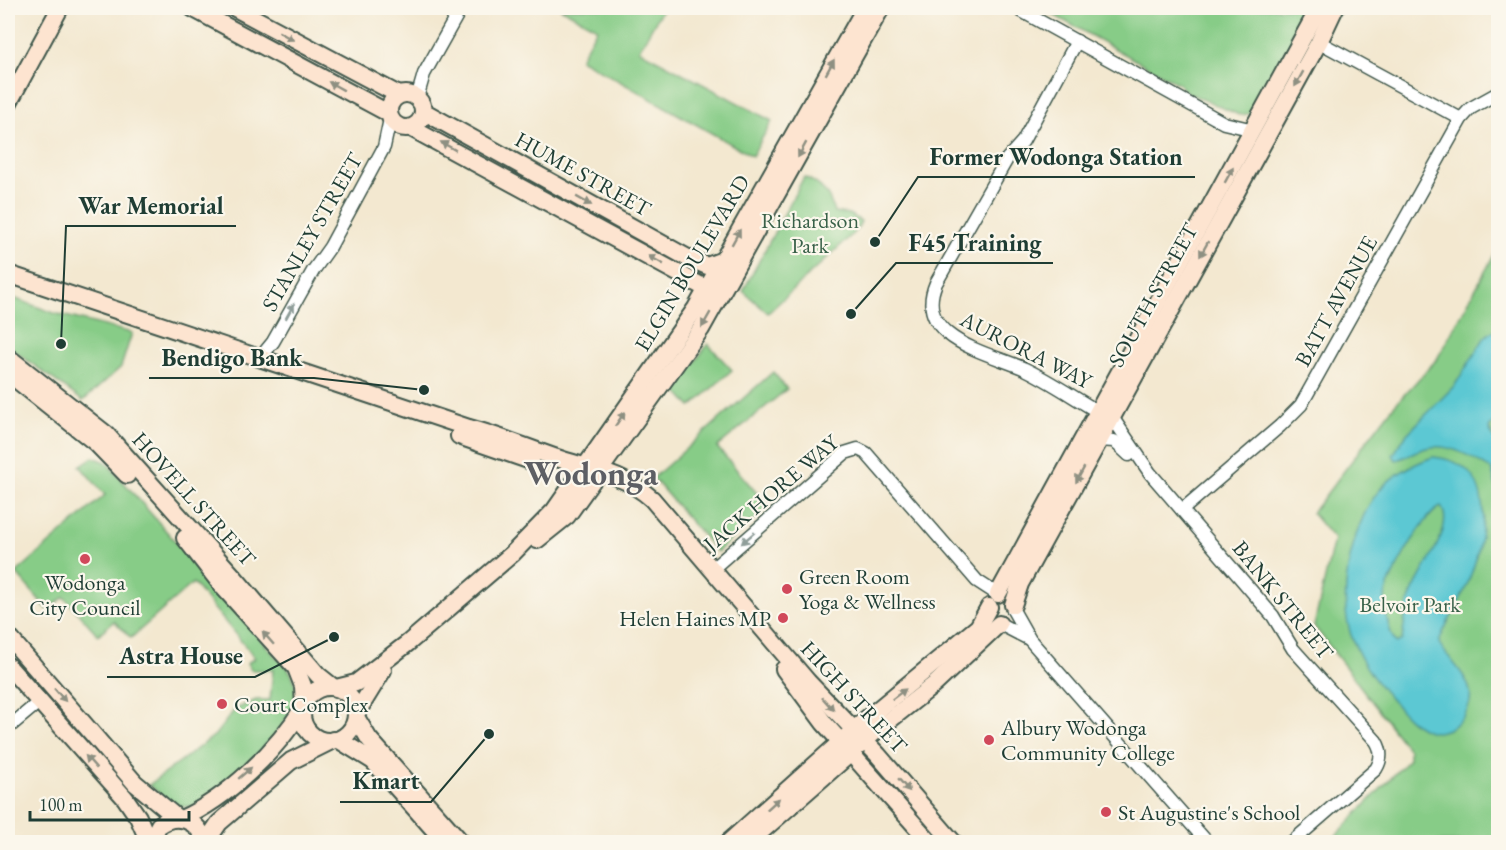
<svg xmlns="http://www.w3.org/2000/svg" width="1506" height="850" font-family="'EB Garamond',serif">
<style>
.green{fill:#87cc87;stroke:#53845e;stroke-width:1.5}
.water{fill:#5bc8d3;stroke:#3d8284;stroke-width:1.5;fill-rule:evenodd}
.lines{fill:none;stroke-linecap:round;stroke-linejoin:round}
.street-casing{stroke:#3f574b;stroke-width:15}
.secondary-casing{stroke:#3f574b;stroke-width:20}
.street{stroke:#fff;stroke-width:12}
.secondary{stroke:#fde4d0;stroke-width:16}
.oneway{fill:#8e9082}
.oneway2{fill:#8f9e9a}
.poi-dot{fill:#d1495b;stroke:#fbf7ec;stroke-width:2}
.labels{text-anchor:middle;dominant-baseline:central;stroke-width:4.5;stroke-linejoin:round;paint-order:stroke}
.street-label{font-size:22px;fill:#1f3d34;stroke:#fbf7ec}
.park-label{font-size:22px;fill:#396149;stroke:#fbf7ec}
.poi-label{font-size:22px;fill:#1f3d34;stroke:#fbf7ec;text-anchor:start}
.town-label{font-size:34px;font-weight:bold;fill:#5d5f64;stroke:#fbf7ec}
.leader{fill:none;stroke:#1f3d34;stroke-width:2}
.callout-dot{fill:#1f3d34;stroke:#fbf7ec;stroke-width:2}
.callout-label{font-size:24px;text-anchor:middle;font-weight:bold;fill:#1f3d34;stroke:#fbf7ec;stroke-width:4.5;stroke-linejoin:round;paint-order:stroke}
</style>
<rect width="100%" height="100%" fill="#fbf7ec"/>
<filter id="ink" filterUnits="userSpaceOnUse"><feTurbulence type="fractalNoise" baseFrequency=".0167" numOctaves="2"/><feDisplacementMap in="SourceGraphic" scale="12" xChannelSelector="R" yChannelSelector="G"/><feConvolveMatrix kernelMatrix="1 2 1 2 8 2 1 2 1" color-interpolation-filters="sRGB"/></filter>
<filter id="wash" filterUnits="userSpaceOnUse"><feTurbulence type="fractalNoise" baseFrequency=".008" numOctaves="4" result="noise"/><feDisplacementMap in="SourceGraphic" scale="24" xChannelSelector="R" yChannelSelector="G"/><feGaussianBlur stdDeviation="1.35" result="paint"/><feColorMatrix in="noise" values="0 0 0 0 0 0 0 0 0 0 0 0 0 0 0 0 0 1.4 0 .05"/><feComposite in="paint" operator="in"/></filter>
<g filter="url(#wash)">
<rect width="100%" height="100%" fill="#f3e8d0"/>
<g class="green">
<polygon points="560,8 663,8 639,50 772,121 752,156 580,59 597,28"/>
<path d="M1041,8H1311L1262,93C1260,107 1254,115 1239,115L1186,92L1179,84Z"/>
<path d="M804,177C821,184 830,194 834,212L849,214L861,221L857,230L768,313L743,291Z"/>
<polygon points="1498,248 1498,842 1330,842 1409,759 1409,750 1314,626 1334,539 1312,513 1392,408 1437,359"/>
<polygon points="8,296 54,313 132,333 121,367 83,401 8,346"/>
<polygon points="708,344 732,370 691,407 675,389"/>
<polygon points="773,372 787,389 717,447 769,507 717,552 653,478"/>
<path d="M93,457L106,462L277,658C339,704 230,775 197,805C176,812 165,798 149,785L215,735L235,709L256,700H270L273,670H251L247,663L255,658L193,583L131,638L114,621L98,635L64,597L48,610L16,573L105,495L80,466Z"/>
</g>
<g class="water">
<path d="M1498,331V418L1489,428L1498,447V492L1491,469C1472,457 1447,441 1423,449C1413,451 1406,458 1396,460L1393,455L1406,435L1455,385L1485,337L1491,332Z"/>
<path d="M1433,457C1506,463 1485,553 1457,606C1450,619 1443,629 1439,643C1448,659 1467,674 1470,692C1474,714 1447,739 1426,730C1411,724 1400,709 1389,697C1345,647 1336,607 1354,542C1368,495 1386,474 1433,457ZM1441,507C1457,527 1416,576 1410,598C1405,611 1404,626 1402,640L1396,643C1389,633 1384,609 1385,597C1386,581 1427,510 1441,507Z"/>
</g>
</g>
<g filter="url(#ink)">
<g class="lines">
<defs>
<g id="street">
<polyline points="1016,8 1224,123 1254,130"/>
<path d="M1077,41L1023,141L1007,159L936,283C912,339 990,353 1025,369C1050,381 1073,397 1097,411"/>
<polyline points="1319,42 1461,119"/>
<polyline points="417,98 424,74 461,8"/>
<polyline points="256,357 264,353 273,342 313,271 330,247 384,147 390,119"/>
<path d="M1112,417L1150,473L1273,616L1293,649L1376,741C1382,751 1382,759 1376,769L1292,842"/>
<polyline points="1098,440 1114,441 1129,455"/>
<polyline points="1182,510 1280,426 1301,405 1461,119 1471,108 1498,93"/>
<polyline points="711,570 845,453 858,449 866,453 977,581 997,594"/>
<polyline points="1013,610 1030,640 1207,842"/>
<polyline points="1000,624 1027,638"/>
<polyline points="8,728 39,702"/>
</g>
<g id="secondary">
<polyline points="192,8 388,113"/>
<polyline points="235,8 399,95"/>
<circle cx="406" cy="111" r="17"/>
<polyline points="8,104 60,8"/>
<polyline points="423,111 686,257 707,266 723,260"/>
<polyline points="411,128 707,289 717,289"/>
<path d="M8,274L469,428C499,436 525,447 554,457C589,469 623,473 652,499L808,682L878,755L953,842"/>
<polyline points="8,357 106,434 234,577 318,675 333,687"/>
<polyline points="8,373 96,443 127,475"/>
<polyline points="459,436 531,461"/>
<polyline points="185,538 224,588 296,668 303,686 304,705"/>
<polyline points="537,540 567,516 701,329 881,8"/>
<polyline points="998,594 1319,8"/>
<polyline points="1013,605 1020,584 1319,42 1335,8"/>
<polyline points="8,636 135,783 177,818"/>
<polyline points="8,666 125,798 138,817 149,842"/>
<polyline points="784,669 824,723 930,842"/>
<circle cx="329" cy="714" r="27"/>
<polyline points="336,688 356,683 408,643 512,554 554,511 696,308 865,8"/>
<polyline points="356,714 383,670"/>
<polyline points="356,717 369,739 461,842"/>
<polyline points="339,740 373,761 445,842"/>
<path d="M181,819C228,798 276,751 303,708"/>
<path d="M150,842L159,825C177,812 199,820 204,842"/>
<polyline points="206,842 219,823 291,761 333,740"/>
<polyline points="729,842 864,721 978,627 989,607"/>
<polyline points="749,842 876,731 935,684 999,624"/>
</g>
</defs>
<use href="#street" class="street-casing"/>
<use href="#secondary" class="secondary-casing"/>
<use href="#street" class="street"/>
<use href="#secondary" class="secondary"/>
</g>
<defs><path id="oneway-solid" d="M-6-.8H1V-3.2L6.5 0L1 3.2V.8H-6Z" transform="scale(1.5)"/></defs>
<g class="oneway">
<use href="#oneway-solid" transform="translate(286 36) rotate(29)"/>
<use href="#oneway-solid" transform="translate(830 67) rotate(-61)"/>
<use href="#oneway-solid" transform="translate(1299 79) rotate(119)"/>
<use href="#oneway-solid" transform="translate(336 86) rotate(-151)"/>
<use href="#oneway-solid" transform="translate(448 146) rotate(-151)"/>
<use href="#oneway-solid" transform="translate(802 150) rotate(119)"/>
<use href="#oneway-solid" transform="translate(1229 175) rotate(-61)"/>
<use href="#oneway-solid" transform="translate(584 201) rotate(29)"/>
<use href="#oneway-solid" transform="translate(736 237) rotate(-61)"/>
<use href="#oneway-solid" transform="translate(1204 249) rotate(119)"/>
<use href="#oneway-solid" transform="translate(656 260) rotate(-151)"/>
<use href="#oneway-solid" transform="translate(706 320) rotate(120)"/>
<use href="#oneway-solid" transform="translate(620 419) rotate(-56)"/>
<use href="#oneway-solid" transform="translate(1080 475) rotate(119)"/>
<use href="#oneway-solid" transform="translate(268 638) rotate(-131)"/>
<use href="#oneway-solid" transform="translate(899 694) rotate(-37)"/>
<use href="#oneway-solid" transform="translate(60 695) rotate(49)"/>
<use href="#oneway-solid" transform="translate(828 704) rotate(48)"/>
<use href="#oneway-solid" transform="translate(91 762) rotate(-131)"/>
<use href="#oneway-solid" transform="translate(245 773) rotate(-41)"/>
<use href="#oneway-solid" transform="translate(904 785) rotate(49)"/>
<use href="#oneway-solid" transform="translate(773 804) rotate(-42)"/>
</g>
<g class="oneway2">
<use href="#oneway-solid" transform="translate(290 311) rotate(-61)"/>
<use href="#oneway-solid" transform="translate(748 538) rotate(139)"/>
</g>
</g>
<g class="poi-dot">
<circle cx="85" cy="559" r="6"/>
<circle cx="787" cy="589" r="6"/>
<circle cx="783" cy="618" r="6"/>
<circle cx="222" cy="704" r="6"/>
<circle cx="989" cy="740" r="6"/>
<circle cx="1106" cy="812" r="6"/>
</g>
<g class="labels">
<g class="street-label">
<text transform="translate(583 174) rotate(29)">HUME STREET</text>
<text transform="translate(312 232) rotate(-60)">STANLEY STREET</text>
<text transform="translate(692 263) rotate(-59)">ELGIN BOULEVARD</text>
<text transform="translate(1153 295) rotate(-61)">SOUTH STREET</text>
<text transform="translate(1336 301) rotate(-61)">BATT AVENUE</text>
<text transform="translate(1026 350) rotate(27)">AURORA WAY</text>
<text transform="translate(771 493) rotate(-40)">JACK HORE WAY</text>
<text transform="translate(194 499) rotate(48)">HOVELL STREET</text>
<text transform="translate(1283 600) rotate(51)">BANK STREET</text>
<text transform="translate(854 697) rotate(47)">HIGH STREET</text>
</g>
<g class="park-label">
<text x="810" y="220">Richardson<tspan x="810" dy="25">Park</tspan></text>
<text x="1410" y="604">Belvoir Park</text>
</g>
<g class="poi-label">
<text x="799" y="576">Green Room<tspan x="799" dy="25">Yoga &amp; Wellness</tspan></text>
<text x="85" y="582" text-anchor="middle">Wodonga<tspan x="85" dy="25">City Council</tspan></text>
<text x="771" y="618" text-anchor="end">Helen Haines MP</text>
<text x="234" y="704">Court Complex</text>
<text x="1001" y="727">Albury Wodonga<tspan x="1001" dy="25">Community College</tspan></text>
<text x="1118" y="812">St Augustine's School</text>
</g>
<g class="town-label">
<text x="591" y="473">Wodonga</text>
</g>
</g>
<path class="leader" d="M875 242L918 177H1195M61 344L66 226H236M851 314L896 263H1053M424 390L314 378H149M334 637L255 677H107M489 734L431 802H340"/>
<g class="callout-dot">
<circle cx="875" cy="242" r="6"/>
<circle cx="61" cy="344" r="6"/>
<circle cx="851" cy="314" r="6"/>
<circle cx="424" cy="390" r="6"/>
<circle cx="334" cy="637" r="6"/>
<circle cx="489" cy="734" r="6"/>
</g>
<g class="callout-label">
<text x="1056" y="165">Former Wodonga Station</text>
<text x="151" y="214">War Memorial</text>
<text x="975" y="251">F45 Training</text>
<text x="232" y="366">Bendigo Bank</text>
<text x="181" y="664">Astra House</text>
<text x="386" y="789">Kmart</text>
</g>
<rect width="1506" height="850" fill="none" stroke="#fbf7ec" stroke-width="30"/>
<path d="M30 811v9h159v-9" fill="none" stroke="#1f3d34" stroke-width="3"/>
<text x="39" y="811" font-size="18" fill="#1f3d34" stroke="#fbf7ec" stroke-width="4.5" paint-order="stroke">100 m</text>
</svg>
